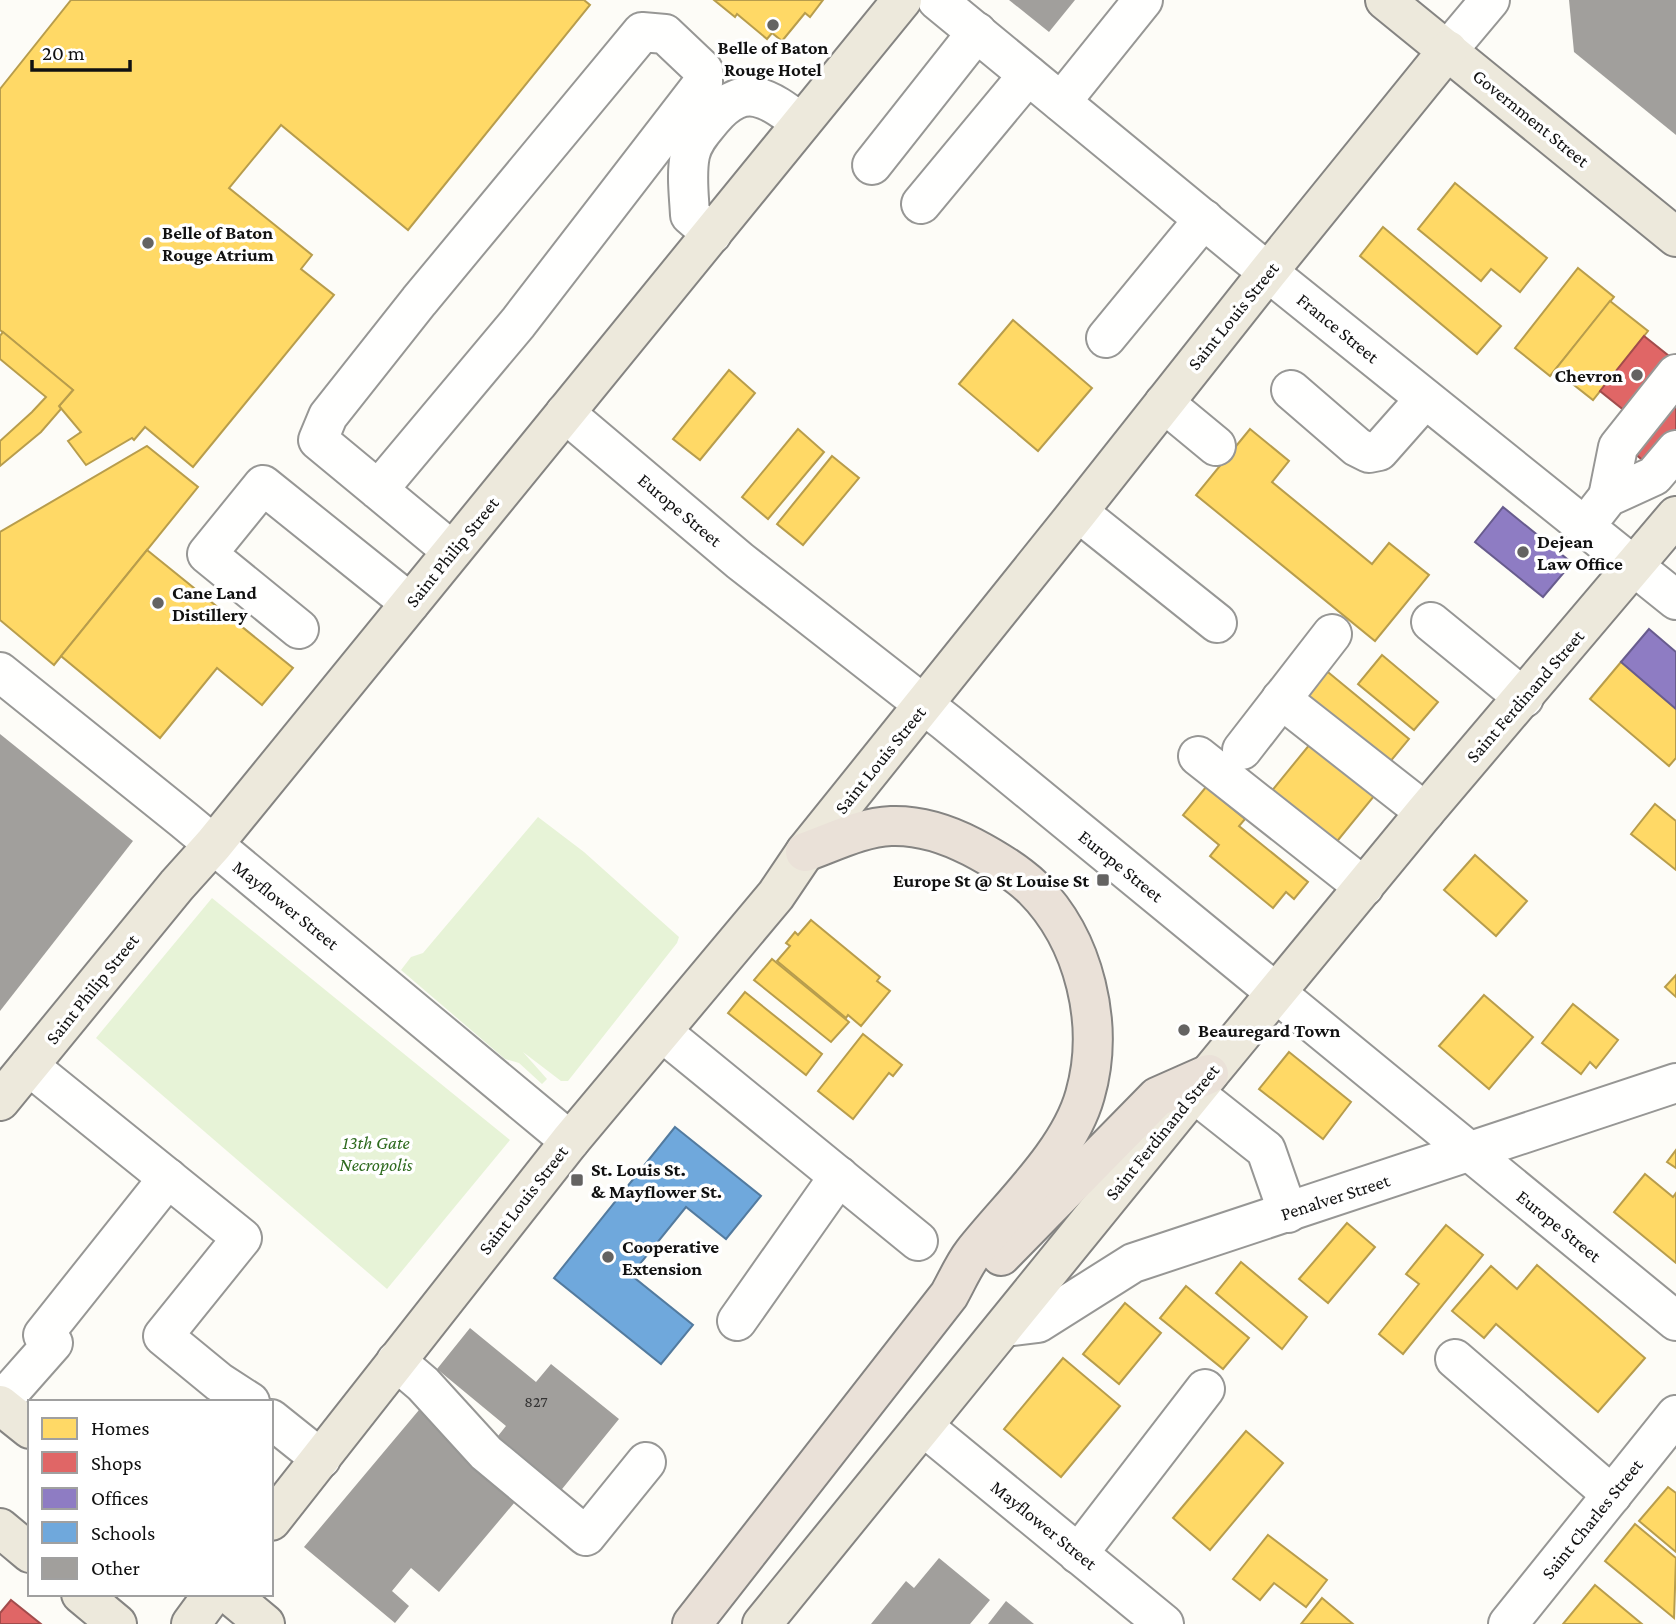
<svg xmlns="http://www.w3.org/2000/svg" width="1676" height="1624" font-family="'Crimson Pro',serif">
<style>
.green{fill:#e7f3d7}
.homes{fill:#ffd966;stroke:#b89d4c;stroke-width:2}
.shops{fill:#e06666;stroke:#a24c4c;stroke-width:2}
.offices{fill:#8e7cc3;stroke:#685c8e;stroke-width:2}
.schools{fill:#6fa8dc;stroke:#537b9f;stroke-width:2}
.building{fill:#a19f9c}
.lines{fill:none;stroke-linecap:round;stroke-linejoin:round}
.minor-casing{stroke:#979795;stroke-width:42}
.major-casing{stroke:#858482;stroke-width:42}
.highway-casing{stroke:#858482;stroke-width:42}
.minor{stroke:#fffffe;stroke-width:38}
.major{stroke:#ede9dc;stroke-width:38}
.highway{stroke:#eae1d8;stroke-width:38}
.poi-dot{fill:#646362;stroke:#fff;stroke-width:2.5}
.labels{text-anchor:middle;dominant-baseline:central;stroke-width:7;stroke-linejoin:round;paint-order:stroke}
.number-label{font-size:16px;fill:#353434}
.poi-label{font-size:19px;font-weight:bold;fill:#111;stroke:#fff;text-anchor:start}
.street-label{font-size:19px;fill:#111;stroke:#fff}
.park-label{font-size:19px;font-style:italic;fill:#2f6b1f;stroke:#fff}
</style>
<rect width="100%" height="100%" fill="#fdfcf7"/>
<g class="green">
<polygon points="538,817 584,852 679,937 677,943 568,1081 561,1081 523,1052 547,1079 542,1084 519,1063 505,1059 401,970 411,957 423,953"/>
<polygon points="212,898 510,1140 387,1289 96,1038"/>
</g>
<g class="homes">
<polygon points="71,0 584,0 590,5 408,230 281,125 229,188 312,255 301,269 334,295 193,467 145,427 134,440 132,438 86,465 68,441 81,432 59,406 73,390 0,330 0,89"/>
<polygon points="714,0 823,0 810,17 805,13 782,41 772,33 767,39 737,14 735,17"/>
<polygon points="1455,183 1547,258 1520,292 1491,269 1481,281 1418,229"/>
<polygon points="1383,227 1501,326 1477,354 1360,256"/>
<polygon points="1578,268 1614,297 1550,376 1515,348"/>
<polygon points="1610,301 1648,331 1593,400 1555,370"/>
<polygon points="1013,320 1092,388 1038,451 959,384"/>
<polygon points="3,332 73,390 59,406 61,409 41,432 0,466 0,441 32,412 46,397 0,359 0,336"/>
<polygon points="729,370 755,393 700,460 673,439"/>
<polygon points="798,429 824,452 768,519 742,497"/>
<polygon points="1250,429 1289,461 1272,482 1372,564 1389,543 1429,575 1375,641 1196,495"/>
<polygon points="147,446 198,487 54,665 0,620 0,532"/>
<polygon points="832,456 859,478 803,545 777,524"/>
<polygon points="147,550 293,668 262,705 217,668 160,738 61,656"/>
<polygon points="1382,655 1438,702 1414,730 1358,684"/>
<polygon points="1621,662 1676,709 1676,758 1669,766 1590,699"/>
<polygon points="1323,668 1409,739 1384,769 1298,698"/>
<polygon points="1315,738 1379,790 1334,845 1270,793"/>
<polygon points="1206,787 1245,819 1239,826 1308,882 1294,899 1286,892 1273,908 1210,856 1219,845 1183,815"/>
<polygon points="1655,804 1676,821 1676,870 1631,834"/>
<polygon points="1475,855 1527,901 1496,936 1444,890"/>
<polygon points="811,920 880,977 877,981 890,991 861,1026 848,1015 846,1018 777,961 790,946 786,943 795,932 798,935"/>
<polygon points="772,959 849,1022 831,1042 754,980"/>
<polygon points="1676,975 1676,997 1665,987"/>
<polygon points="745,992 822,1054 806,1075 728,1013"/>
<polygon points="1484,995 1533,1037 1489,1089 1439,1046"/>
<polygon points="1573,1004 1618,1040 1596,1068 1590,1062 1581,1074 1542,1043"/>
<polygon points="863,1034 902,1065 893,1076 889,1073 853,1119 818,1091"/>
<polygon points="1289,1052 1351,1102 1323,1139 1259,1089"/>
<polygon points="1676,1150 1676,1168 1667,1162"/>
<polygon points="1645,1174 1673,1197 1676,1193 1676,1263 1614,1212"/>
<polygon points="1347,1223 1375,1247 1328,1303 1299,1279"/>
<polygon points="1446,1225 1483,1255 1403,1354 1379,1334 1419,1284 1406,1274"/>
<polygon points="1241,1262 1307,1317 1282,1349 1216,1293"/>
<polygon points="1537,1265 1645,1358 1598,1412 1496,1324 1484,1338 1452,1311 1491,1266 1517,1289"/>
<polygon points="1186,1286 1249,1338 1223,1369 1160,1318"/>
<polygon points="1125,1303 1161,1333 1119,1384 1083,1354"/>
<polygon points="1063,1358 1120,1406 1061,1477 1004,1429"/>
<polygon points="1246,1431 1283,1463 1210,1550 1173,1518"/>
<polygon points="1668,1487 1676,1493 1676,1552 1639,1521"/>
<polygon points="1635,1524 1676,1558 1674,1618 1605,1561"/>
<polygon points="1268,1535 1327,1580 1306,1607 1274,1583 1260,1600 1233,1579"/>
<polygon points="1595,1585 1642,1624 1563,1624"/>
<polygon points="1322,1598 1353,1624 1301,1624"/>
</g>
<g class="shops">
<polygon points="1644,336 1674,360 1630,415 1600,391"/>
<polygon points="1676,388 1676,437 1651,467 1628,448"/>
<polygon points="11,1600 41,1624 0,1624 0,1613"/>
</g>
<g class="offices">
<polygon points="1503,507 1572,563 1543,597 1475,542"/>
<polygon points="1649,629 1676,652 1676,709 1621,662"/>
</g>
<polygon class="schools" points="675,1127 761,1196 726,1239 686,1207 631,1275 693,1325 661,1364 554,1278"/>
<g class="building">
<polygon points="1009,0 1075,0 1049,32"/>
<polygon points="1569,0 1676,0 1676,135 1574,52"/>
<polygon points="0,734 133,841 0,1011"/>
<polygon points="470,1328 536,1382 551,1364 619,1419 558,1494 494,1441 506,1426 437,1369"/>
<polygon points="419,1410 520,1496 439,1592 411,1568 392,1591 409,1606 395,1623 304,1547"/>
<polygon points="939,1558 990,1600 970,1624 871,1624 906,1581 914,1588"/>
<polygon points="1006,1601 1034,1624 988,1624"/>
</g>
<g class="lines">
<defs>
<g id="minor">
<polyline points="937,0 1248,256 1676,600"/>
<polyline points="1448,50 1490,0"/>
<polyline points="1061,102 1143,0"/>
<polyline points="872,165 977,32"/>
<polyline points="921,204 1028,75"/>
<path d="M712,234L690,215C689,195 686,174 690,155C693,140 704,129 713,118C745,81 768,98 801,123"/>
<polyline points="1106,338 1204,219"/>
<polyline points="1291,390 1357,447 1369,453 1379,451 1425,399"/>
<polyline points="1164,403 1216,446"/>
<polyline points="565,413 740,561 946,722 1676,1321"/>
<polyline points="378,490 518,323 703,83 703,70 665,34 642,32 419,301 328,416 318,440 452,551"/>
<polyline points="1608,497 1618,447 1676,374"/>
<polyline points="1597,511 1608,497 1654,476 1676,450"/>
<polyline points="1078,512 1217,623"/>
<polyline points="1431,622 1524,698"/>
<polyline points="299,629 207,554 263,485 410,603"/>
<polyline points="0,672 184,820 570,1141"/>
<polyline points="1281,699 1425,812"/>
<polyline points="1242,750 1332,634"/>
<polyline points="1198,756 1364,887"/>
<polyline points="662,1032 918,1241"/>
<polyline points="29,1066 242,1238 163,1336 219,1382 250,1402"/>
<polyline points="1194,1093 1266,1150 1288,1213"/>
<polyline points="737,1321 839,1176"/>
<polyline points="1005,1327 1038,1323 1133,1263 1676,1083"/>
<polyline points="1455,1359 1612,1495"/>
<polyline points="396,1361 423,1384 486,1453 586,1536 646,1462"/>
<polyline points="0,1403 53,1343 43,1335 168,1178"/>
<polyline points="271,1419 321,1459"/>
<polyline points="923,1426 1164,1624"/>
<polyline points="1078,1554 1205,1389"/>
<polyline points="1508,1624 1676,1415"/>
</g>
<g id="major">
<polyline points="1385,0 1676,237"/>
<polyline points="0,1101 177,885 213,845 902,0"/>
<polyline points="0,1405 30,1429"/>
<polyline points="271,1521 570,1141 776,895 805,852 1078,512 1268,272 1448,50"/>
<polyline points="0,1528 30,1553"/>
<polyline points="81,1594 117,1624"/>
<polyline points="229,1594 265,1624"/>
<polyline points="191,1624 213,1594"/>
<polyline points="762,1624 1209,1074 1425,812 1676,516"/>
</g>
<g id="highway">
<polyline points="1001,1256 1157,1097 1209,1074"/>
<path d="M692,1624L949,1295C957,1281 963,1266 973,1253C1009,1207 1069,1153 1085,1095C1105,1025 1085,940 1033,888C1015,871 993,858 972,847C947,834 919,825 891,826C862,827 831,843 805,852"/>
</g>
</defs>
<use href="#minor" class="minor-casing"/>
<use href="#major" class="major-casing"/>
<use href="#highway" class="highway-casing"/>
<use href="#minor" class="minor"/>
<use href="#major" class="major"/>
<use href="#highway" class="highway"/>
</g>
<g class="poi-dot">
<circle cx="773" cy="25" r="7"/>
<circle cx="148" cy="243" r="7"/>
<circle cx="1637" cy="375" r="7"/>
<circle cx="1523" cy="552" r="7"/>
<circle cx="158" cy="603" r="7"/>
<rect x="1096" y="873" width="14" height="14" rx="3.5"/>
<circle cx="1184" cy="1030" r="7"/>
<rect x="570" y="1173" width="14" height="14" rx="3.5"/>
<circle cx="608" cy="1257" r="7"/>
</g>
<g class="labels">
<g class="number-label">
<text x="536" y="1401">827</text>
</g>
<g class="poi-label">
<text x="773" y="47" text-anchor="middle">Belle of Baton<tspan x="773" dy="22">Rouge Hotel</tspan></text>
<text x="162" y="232">Belle of Baton<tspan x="162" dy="22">Rouge Atrium</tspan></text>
<text x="1623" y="375" text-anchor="end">Chevron</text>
<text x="1537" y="541">Dejean<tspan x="1537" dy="22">Law Office</tspan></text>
<text x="172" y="592">Cane Land<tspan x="172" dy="22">Distillery</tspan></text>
<text x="1089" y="880" text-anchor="end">Europe St @ St Louise St</text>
<text x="1198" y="1030">Beauregard Town</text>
<text x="591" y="1169">St. Louis St.<tspan x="591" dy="22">&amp; Mayflower St.</tspan></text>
<text x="622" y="1246">Cooperative<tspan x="622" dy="22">Extension</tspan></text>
</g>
<g class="street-label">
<text transform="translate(1531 118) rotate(39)">Government Street</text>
<text transform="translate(1233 316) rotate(-51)">Saint Louis Street</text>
<text transform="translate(1338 328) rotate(39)">France Street</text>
<text transform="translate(680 510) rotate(40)">Europe Street</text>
<text transform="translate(452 552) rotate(-51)">Saint Philip Street</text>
<text transform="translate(1525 696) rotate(-49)">Saint Ferdinand Street</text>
<text transform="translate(880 760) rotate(-51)">Saint Louis Street</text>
<text transform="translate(1121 866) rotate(39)">Europe Street</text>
<text transform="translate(286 905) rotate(39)">Mayflower Street</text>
<text transform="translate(92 989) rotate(-51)">Saint Philip Street</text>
<text transform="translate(1162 1132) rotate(-51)">Saint Ferdinand Street</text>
<text transform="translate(1335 1197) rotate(-18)">Penalver Street</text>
<text transform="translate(523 1200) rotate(-52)">Saint Louis Street</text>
<text transform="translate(1559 1226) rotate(39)">Europe Street</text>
<text transform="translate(1592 1519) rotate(-51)">Saint Charles Street</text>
<text transform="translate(1044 1525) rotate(39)">Mayflower Street</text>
</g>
<g class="park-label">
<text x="376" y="1142">13th Gate<tspan x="376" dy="22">Necropolis</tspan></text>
</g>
</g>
<rect x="28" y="1400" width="245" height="196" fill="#ffffff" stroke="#a0a0a0" stroke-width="2"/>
<rect x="42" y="1418" width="35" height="21" fill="#ffd966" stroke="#a0a0a0" stroke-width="2"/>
<text x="91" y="1435" font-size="21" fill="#111111">Homes</text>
<rect x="42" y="1452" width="35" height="21" fill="#e06666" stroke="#a0a0a0" stroke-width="2"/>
<text x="91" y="1470" font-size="21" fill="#111111">Shops</text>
<rect x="42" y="1488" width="35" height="21" fill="#8e7cc3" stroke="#a0a0a0" stroke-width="2"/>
<text x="91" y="1505" font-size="21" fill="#111111">Offices</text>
<rect x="42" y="1522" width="35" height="21" fill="#6fa8dc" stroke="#a0a0a0" stroke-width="2"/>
<text x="91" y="1540" font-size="21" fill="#111111">Schools</text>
<rect x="42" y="1558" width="35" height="21" fill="#a19f9c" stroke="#a0a0a0" stroke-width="2"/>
<text x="91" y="1575" font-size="21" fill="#111111">Other</text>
<path d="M32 60v10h98v-10" fill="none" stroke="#111111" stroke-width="3.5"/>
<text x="42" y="60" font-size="21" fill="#111111" stroke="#ffffff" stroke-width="5" paint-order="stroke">20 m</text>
</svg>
